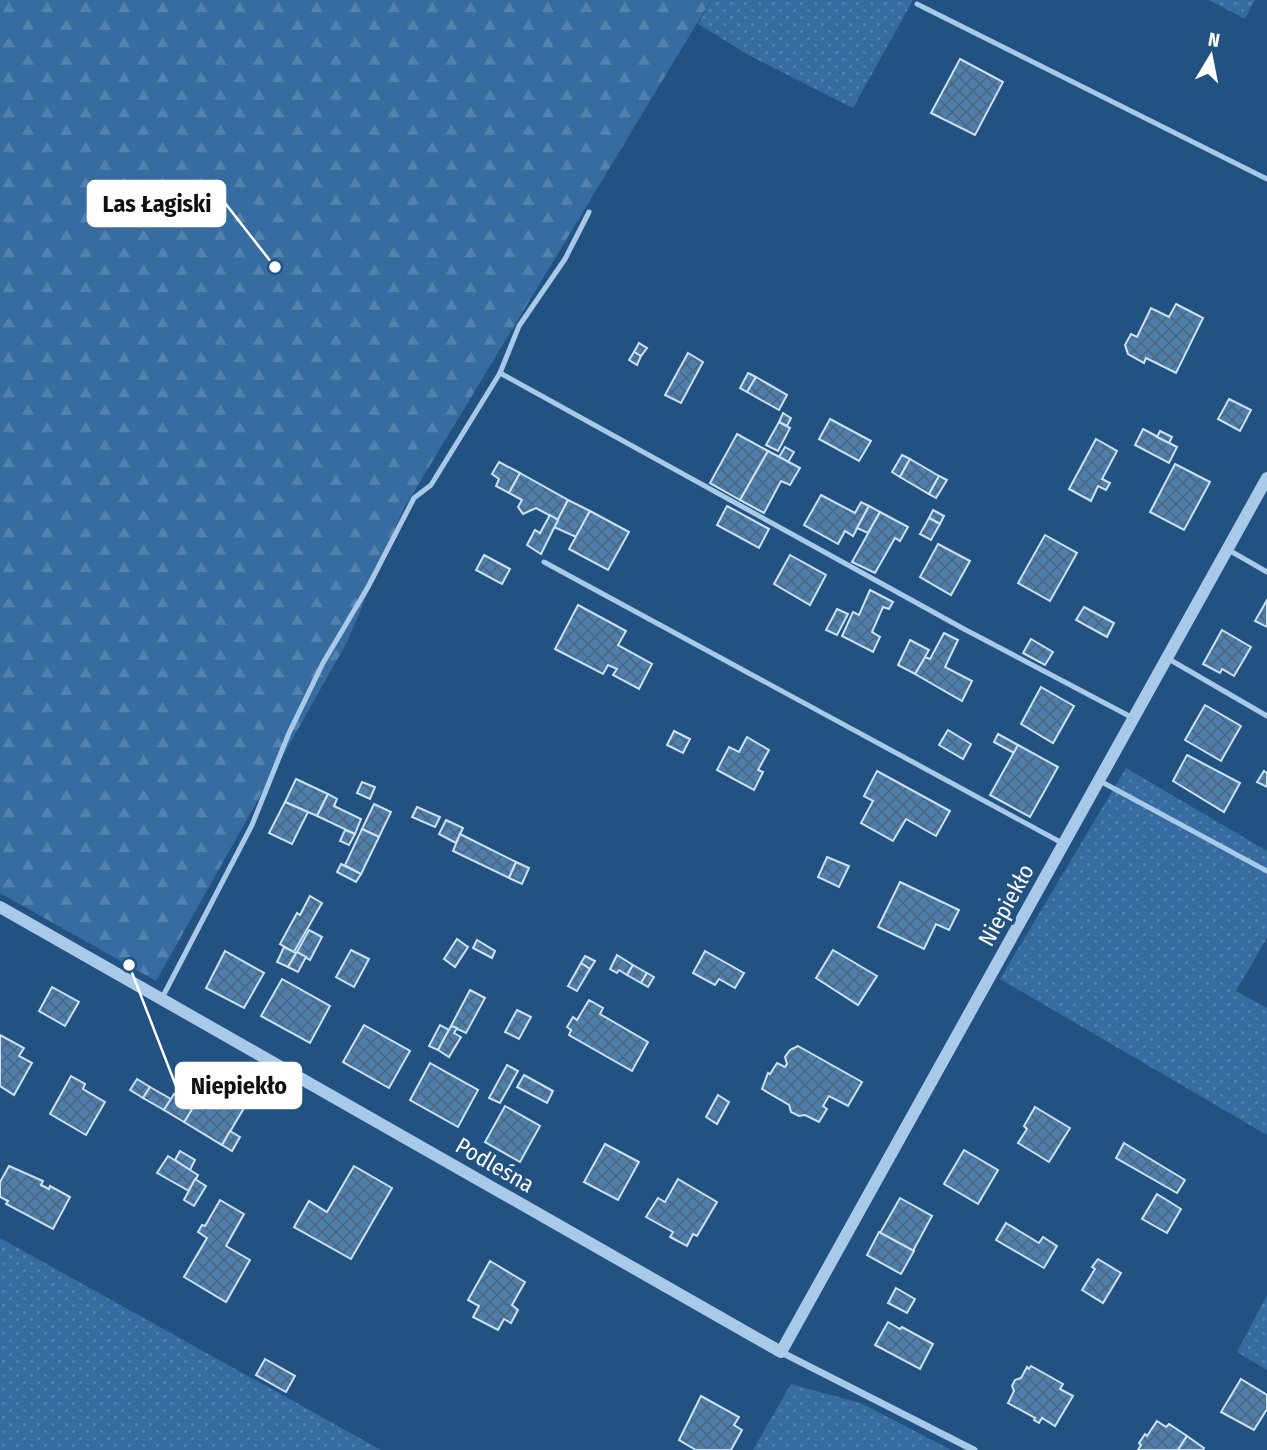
<svg xmlns="http://www.w3.org/2000/svg" width="1267" height="1450" font-family="'Fira Sans Condensed',sans-serif">
<style>
.grass{fill:url(#grass-dots)}
.forest{fill:url(#forest-firs)}
.building{fill:url(#building-cross-hatch);stroke:#cce2f6;stroke-width:2}
.lines{fill:none;stroke-linecap:round;stroke-linejoin:round}
.service{stroke:#a9c9e8;stroke-width:5}
.minor{stroke:#a9c9e8;stroke-width:7}
.tertiary{stroke:#a9c9e8;stroke-width:12}
.labels{text-anchor:middle;dominant-baseline:central;stroke-width:7;stroke-linejoin:round;paint-order:stroke}
.street-label{font-size:23px;fill:#fff;stroke:#225282}
.leader{fill:none;stroke:#fff;stroke-width:2.5}
.callout-dot{fill:#fff;stroke:#225282;stroke-width:2.5}
.callout{fill:#fff;stroke:#fff;stroke-width:2.5}
.callout-label{font-size:24px;text-anchor:middle;font-weight:bold;fill:#111}
</style>
<defs>
<pattern id="grass-dots" width="8" height="8" patternUnits="userSpaceOnUse" patternTransform="scale(1.75)"><rect width="8" height="8" fill="#366ca0"/><path d="M2 2h.1M6 6h.1" fill="none" stroke="#5482ae" stroke-width="1.8" stroke-linecap="round"/></pattern>
<pattern id="forest-firs" width="22" height="20" patternUnits="userSpaceOnUse" patternTransform="scale(1.75)"><rect width="22" height="20" fill="#366ca0"/><path d="M5 1l3.5 6h-7zM16 11l3.5 6h-7z" fill="#5482ae"/></pattern>
<pattern id="building-cross-hatch" width="8" height="8" patternUnits="userSpaceOnUse" patternTransform="scale(1.75)"><rect width="8" height="8" fill="#4e7eac"/><path d="M0 0l8 8M0 8l8-8" fill="none" stroke="#4d6881"/></pattern>
</defs>
<rect width="100%" height="100%" fill="#225282"/>
<g class="grass">
<polygon points="711,0 913,0 853,108 752,57 698,24"/>
<polygon points="1209,0 1255,0 1245,19"/>
<polygon points="1126,768 1267,851 1267,938 1236,991 1267,1008 1267,1135 1000,979"/>
<polygon points="0,1238 381,1450 0,1450"/>
<polygon points="1267,1295 1267,1370 1237,1352"/>
<polygon points="791,1384 863,1404 951,1450 753,1450"/>
</g>
<polygon class="forest" points="0,0 711,0 403,510 347,642 156,981 0,893"/>
<g class="building">
<polygon points="960,59 1003,82 975,135 931,113"/>
<polygon points="1176,304 1203,318 1176,373 1146,358 1144,363 1128,354 1125,345 1131,334 1137,337 1151,308 1169,317"/>
<polygon points="639,343 647,348 641,356 634,352"/>
<polygon points="634,352 641,356 637,365 629,360"/>
<polygon points="688,353 703,362 681,403 665,395"/>
<polygon points="748,373 756,377 747,392 740,388"/>
<polygon points="756,377 787,395 779,410 747,392"/>
<polygon points="1229,399 1251,410 1240,431 1218,419"/>
<polygon points="783,413 791,418 787,426 779,422"/>
<polygon points="830,419 871,441 859,461 819,439"/>
<polygon points="779,422 790,428 778,451 766,445"/>
<polygon points="1143,429 1177,447 1169,463 1135,445"/>
<polygon points="1160,431 1172,437 1169,443 1157,437"/>
<polygon points="737,434 768,451 740,500 710,483"/>
<polygon points="1096,439 1117,451 1102,479 1110,483 1106,490 1098,486 1091,501 1069,489"/>
<polygon points="785,447 794,452 788,462 779,457"/>
<polygon points="768,451 800,468 790,485 781,481 764,513 740,500"/>
<polygon points="902,455 910,459 900,477 892,472"/>
<polygon points="910,459 939,476 929,494 900,477"/>
<polygon points="499,462 520,473 509,493 496,486 499,479 492,474"/>
<polygon points="1175,464 1210,482 1184,530 1150,512"/>
<polygon points="520,473 568,500 558,520 536,508 523,514 518,507 522,500 509,493"/>
<polygon points="939,476 947,480 936,498 929,494"/>
<polygon points="821,495 855,513 861,502 869,506 853,536 845,531 838,544 804,525"/>
<polygon points="568,500 590,511 576,537 554,527"/>
<polygon points="727,506 769,529 759,548 717,525"/>
<polygon points="869,506 880,512 868,533 857,528"/>
<polygon points="933,510 944,516 940,524 929,518"/>
<polygon points="590,511 629,532 608,570 569,549"/>
<polygon points="880,512 908,527 900,541 895,538 875,573 852,562"/>
<polygon points="550,515 558,520 541,554 527,545 535,530 540,533"/>
<polygon points="929,518 940,524 931,540 920,534"/>
<polygon points="1045,535 1077,553 1050,601 1018,583"/>
<polygon points="938,544 970,561 951,595 920,577"/>
<polygon points="484,555 510,569 502,584 476,570"/>
<polygon points="790,555 826,575 810,605 774,584"/>
<polygon points="870,590 893,602 889,609 883,607 872,632 880,637 873,652 842,636 853,612 859,615"/>
<polygon points="1267,600 1267,627 1255,621"/>
<polygon points="578,605 626,631 618,645 652,664 639,689 613,675 617,669 608,665 603,674 555,649"/>
<polygon points="1084,607 1114,623 1107,637 1076,620"/>
<polygon points="837,609 848,614 837,635 826,630"/>
<polygon points="1222,630 1251,647 1234,676 1222,669 1220,673 1203,664"/>
<polygon points="944,633 958,640 945,667 972,681 962,701 915,674 925,657 930,659"/>
<polygon points="1031,639 1053,652 1045,665 1023,653"/>
<polygon points="910,640 929,650 915,674 898,665"/>
<polygon points="1041,687 1074,706 1053,743 1021,724"/>
<polygon points="1205,705 1241,726 1221,761 1185,740"/>
<polygon points="948,730 971,744 963,759 939,745"/>
<polygon points="674,731 690,739 683,753 667,745"/>
<polygon points="998,734 1018,745 1014,753 994,742"/>
<polygon points="747,737 769,750 758,770 763,772 754,790 717,770 729,747 739,752"/>
<polygon points="1018,745 1058,767 1030,817 990,795"/>
<polygon points="1187,755 1240,783 1224,812 1173,781"/>
<polygon points="877,771 950,811 936,836 906,819 893,841 861,823 873,801 864,796"/>
<polygon points="1264,771 1267,773 1267,787 1257,782"/>
<polygon points="296,779 328,794 317,816 285,802"/>
<polygon points="362,782 375,787 370,799 357,793"/>
<polygon points="328,794 337,799 334,806 361,819 355,834 317,816"/>
<polygon points="285,802 308,812 292,844 269,833"/>
<polygon points="374,804 391,812 379,837 362,829"/>
<polygon points="417,807 440,817 435,827 412,817"/>
<polygon points="446,820 463,828 456,843 439,834"/>
<polygon points="362,829 379,837 361,874 345,865"/>
<polygon points="345,830 355,834 349,845 340,841"/>
<polygon points="460,834 516,862 509,878 453,851"/>
<polygon points="827,857 849,866 839,887 818,877"/>
<polygon points="516,862 529,868 522,884 509,878"/>
<polygon points="341,864 361,874 356,882 337,872"/>
<polygon points="900,882 959,910 949,930 936,924 924,949 878,927"/>
<polygon points="310,896 322,903 294,952 280,944 297,913 300,915"/>
<polygon points="309,930 322,937 310,960 297,952"/>
<polygon points="457,939 468,947 455,967 444,959"/>
<polygon points="477,940 495,951 492,958 473,948"/>
<polygon points="284,947 296,953 288,967 277,962"/>
<polygon points="351,950 369,959 354,987 336,977"/>
<polygon points="833,950 877,976 858,1005 816,978"/>
<polygon points="225,951 264,973 244,1008 206,988"/>
<polygon points="705,951 744,973 735,988 719,979 715,985 693,973"/>
<polygon points="297,952 306,957 298,972 288,967"/>
<polygon points="617,955 633,965 627,975 619,970 617,973 610,969"/>
<polygon points="585,956 595,961 590,969 581,963"/>
<polygon points="581,963 590,969 577,991 568,986"/>
<polygon points="633,965 647,973 641,983 627,975"/>
<polygon points="647,973 654,977 648,987 641,983"/>
<polygon points="282,979 330,1006 310,1043 261,1016"/>
<polygon points="52,987 79,1002 65,1026 39,1011"/>
<polygon points="470,990 485,998 466,1033 451,1026"/>
<polygon points="589,1000 603,1008 600,1014 648,1042 632,1071 569,1035 571,1030 567,1027 573,1017 577,1020"/>
<polygon points="517,1010 531,1017 519,1039 505,1032"/>
<polygon points="364,1025 410,1051 389,1088 343,1062"/>
<polygon points="440,1025 449,1030 438,1050 429,1046"/>
<polygon points="451,1026 457,1028 454,1033 461,1037 449,1057 438,1050"/>
<polygon points="0,1035 24,1048 19,1056 32,1063 14,1095 0,1086"/>
<polygon points="798,1046 862,1082 848,1106 829,1096 823,1106 827,1109 819,1122 805,1115 799,1116 791,1112 789,1105 762,1089 768,1073 770,1074 777,1063 785,1067 787,1064 785,1057 790,1050"/>
<polygon points="430,1063 478,1090 458,1127 410,1100"/>
<polygon points="507,1065 518,1071 500,1103 489,1098"/>
<polygon points="524,1075 553,1091 547,1103 517,1087"/>
<polygon points="71,1076 85,1084 83,1089 105,1102 86,1135 50,1114"/>
<polygon points="137,1079 150,1087 143,1098 130,1090"/>
<polygon points="210,1079 247,1103 222,1145 184,1122"/>
<polygon points="150,1087 171,1099 164,1110 143,1098"/>
<polygon points="174,1094 194,1106 184,1122 164,1110"/>
<polygon points="718,1095 729,1102 717,1124 706,1117"/>
<polygon points="505,1106 540,1126 520,1162 485,1142"/>
<polygon points="1035,1107 1070,1128 1049,1162 1018,1143 1027,1129 1024,1126"/>
<polygon points="230,1131 240,1137 232,1151 222,1145"/>
<polygon points="1124,1143 1185,1180 1177,1193 1116,1158"/>
<polygon points="605,1144 639,1162 618,1200 584,1182"/>
<polygon points="964,1150 998,1170 978,1204 944,1184"/>
<polygon points="180,1151 195,1160 190,1170 175,1160"/>
<polygon points="168,1156 198,1175 189,1191 157,1173"/>
<polygon points="9,1166 43,1181 41,1185 49,1189 50,1186 70,1197 53,1229 6,1204 8,1201 0,1197 0,1182"/>
<polygon points="354,1166 392,1188 351,1259 294,1227 309,1201 327,1212"/>
<polygon points="195,1179 206,1186 194,1206 184,1200"/>
<polygon points="678,1179 717,1202 697,1236 693,1234 687,1246 670,1237 673,1232 646,1217 658,1198 665,1202"/>
<polygon points="1157,1194 1181,1209 1167,1233 1142,1219"/>
<polygon points="900,1198 932,1216 913,1251 880,1233"/>
<polygon points="220,1200 244,1214 226,1246 250,1260 226,1302 184,1277 207,1238 198,1232 202,1225 205,1226"/>
<polygon points="1006,1223 1039,1243 1043,1237 1057,1246 1044,1268 996,1240"/>
<polygon points="879,1232 914,1251 901,1274 867,1255"/>
<polygon points="1098,1259 1121,1273 1103,1303 1082,1290 1095,1269 1092,1267"/>
<polygon points="490,1261 525,1282 512,1305 518,1310 511,1323 504,1319 498,1330 473,1317 479,1306 468,1300"/>
<polygon points="896,1288 915,1299 907,1313 888,1303"/>
<polygon points="888,1322 900,1329 902,1327 933,1344 920,1369 875,1345"/>
<polygon points="265,1359 295,1376 286,1392 256,1375"/>
<polygon points="1031,1366 1063,1384 1060,1389 1073,1396 1055,1426 1042,1418 1039,1423 1034,1420 1035,1418 1008,1403 1014,1391 1012,1386 1015,1380 1021,1378 1027,1367 1029,1369"/>
<polygon points="1241,1379 1267,1395 1267,1409 1254,1430 1221,1412"/>
<polygon points="701,1396 739,1417 734,1425 742,1430 731,1450 696,1450 679,1440"/>
<polygon points="1157,1421 1166,1427 1169,1424 1187,1436 1178,1450 1138,1450 1141,1445 1139,1443 1145,1434 1147,1436"/>
<polygon points="1187,1436 1204,1448 1203,1450 1178,1450"/>
</g>
<g class="lines">
<g class="service">
<polyline points="917,4 1267,179"/>
<polyline points="500,373 964,629 1133,718"/>
<polyline points="1227,549 1267,572"/>
<polyline points="544,562 1064,844"/>
<polyline points="1167,658 1267,716"/>
<polyline points="1100,781 1267,871"/>
<polyline points="162,998 252,825 289,733 323,663 368,587 414,498 431,485 500,373 519,326 565,259 589,212"/>
</g>
<polyline class="minor" points="781,1352 974,1450"/>
<polyline class="tertiary" points="0,907 781,1352 1267,478"/>
</g>
<g class="labels">
<g class="street-label">
<text transform="translate(1006 905) rotate(-61)">Niepiekło</text>
<text transform="translate(495 1165) rotate(30)">Podleśna</text>
</g>
</g>
<path class="leader" d="M275 267L225 203M129 965L176 1086"/>
<g class="callout-dot">
<circle cx="275" cy="267" r="7"/>
<circle cx="129" cy="965" r="7"/>
</g>
<g class="callout">
<rect x="88" y="181" width="137" height="45" rx="7"/>
<rect x="176" y="1063" width="125" height="45" rx="7"/>
</g>
<g class="callout-label">
<text x="157" y="212">Las Łagiski</text>
<text x="239" y="1094">Niepiekło</text>
</g>
<g transform="translate(1211 56) rotate(10)" stroke="#225282" stroke-width="5" paint-order="stroke">
<path d="M0-5L12 26L0 18L-12 26Z" fill="#ffffff"/>
<text y="-10" font-size="19" font-weight="bold" text-anchor="middle" fill="#ffffff">N</text>
</g>
</svg>
